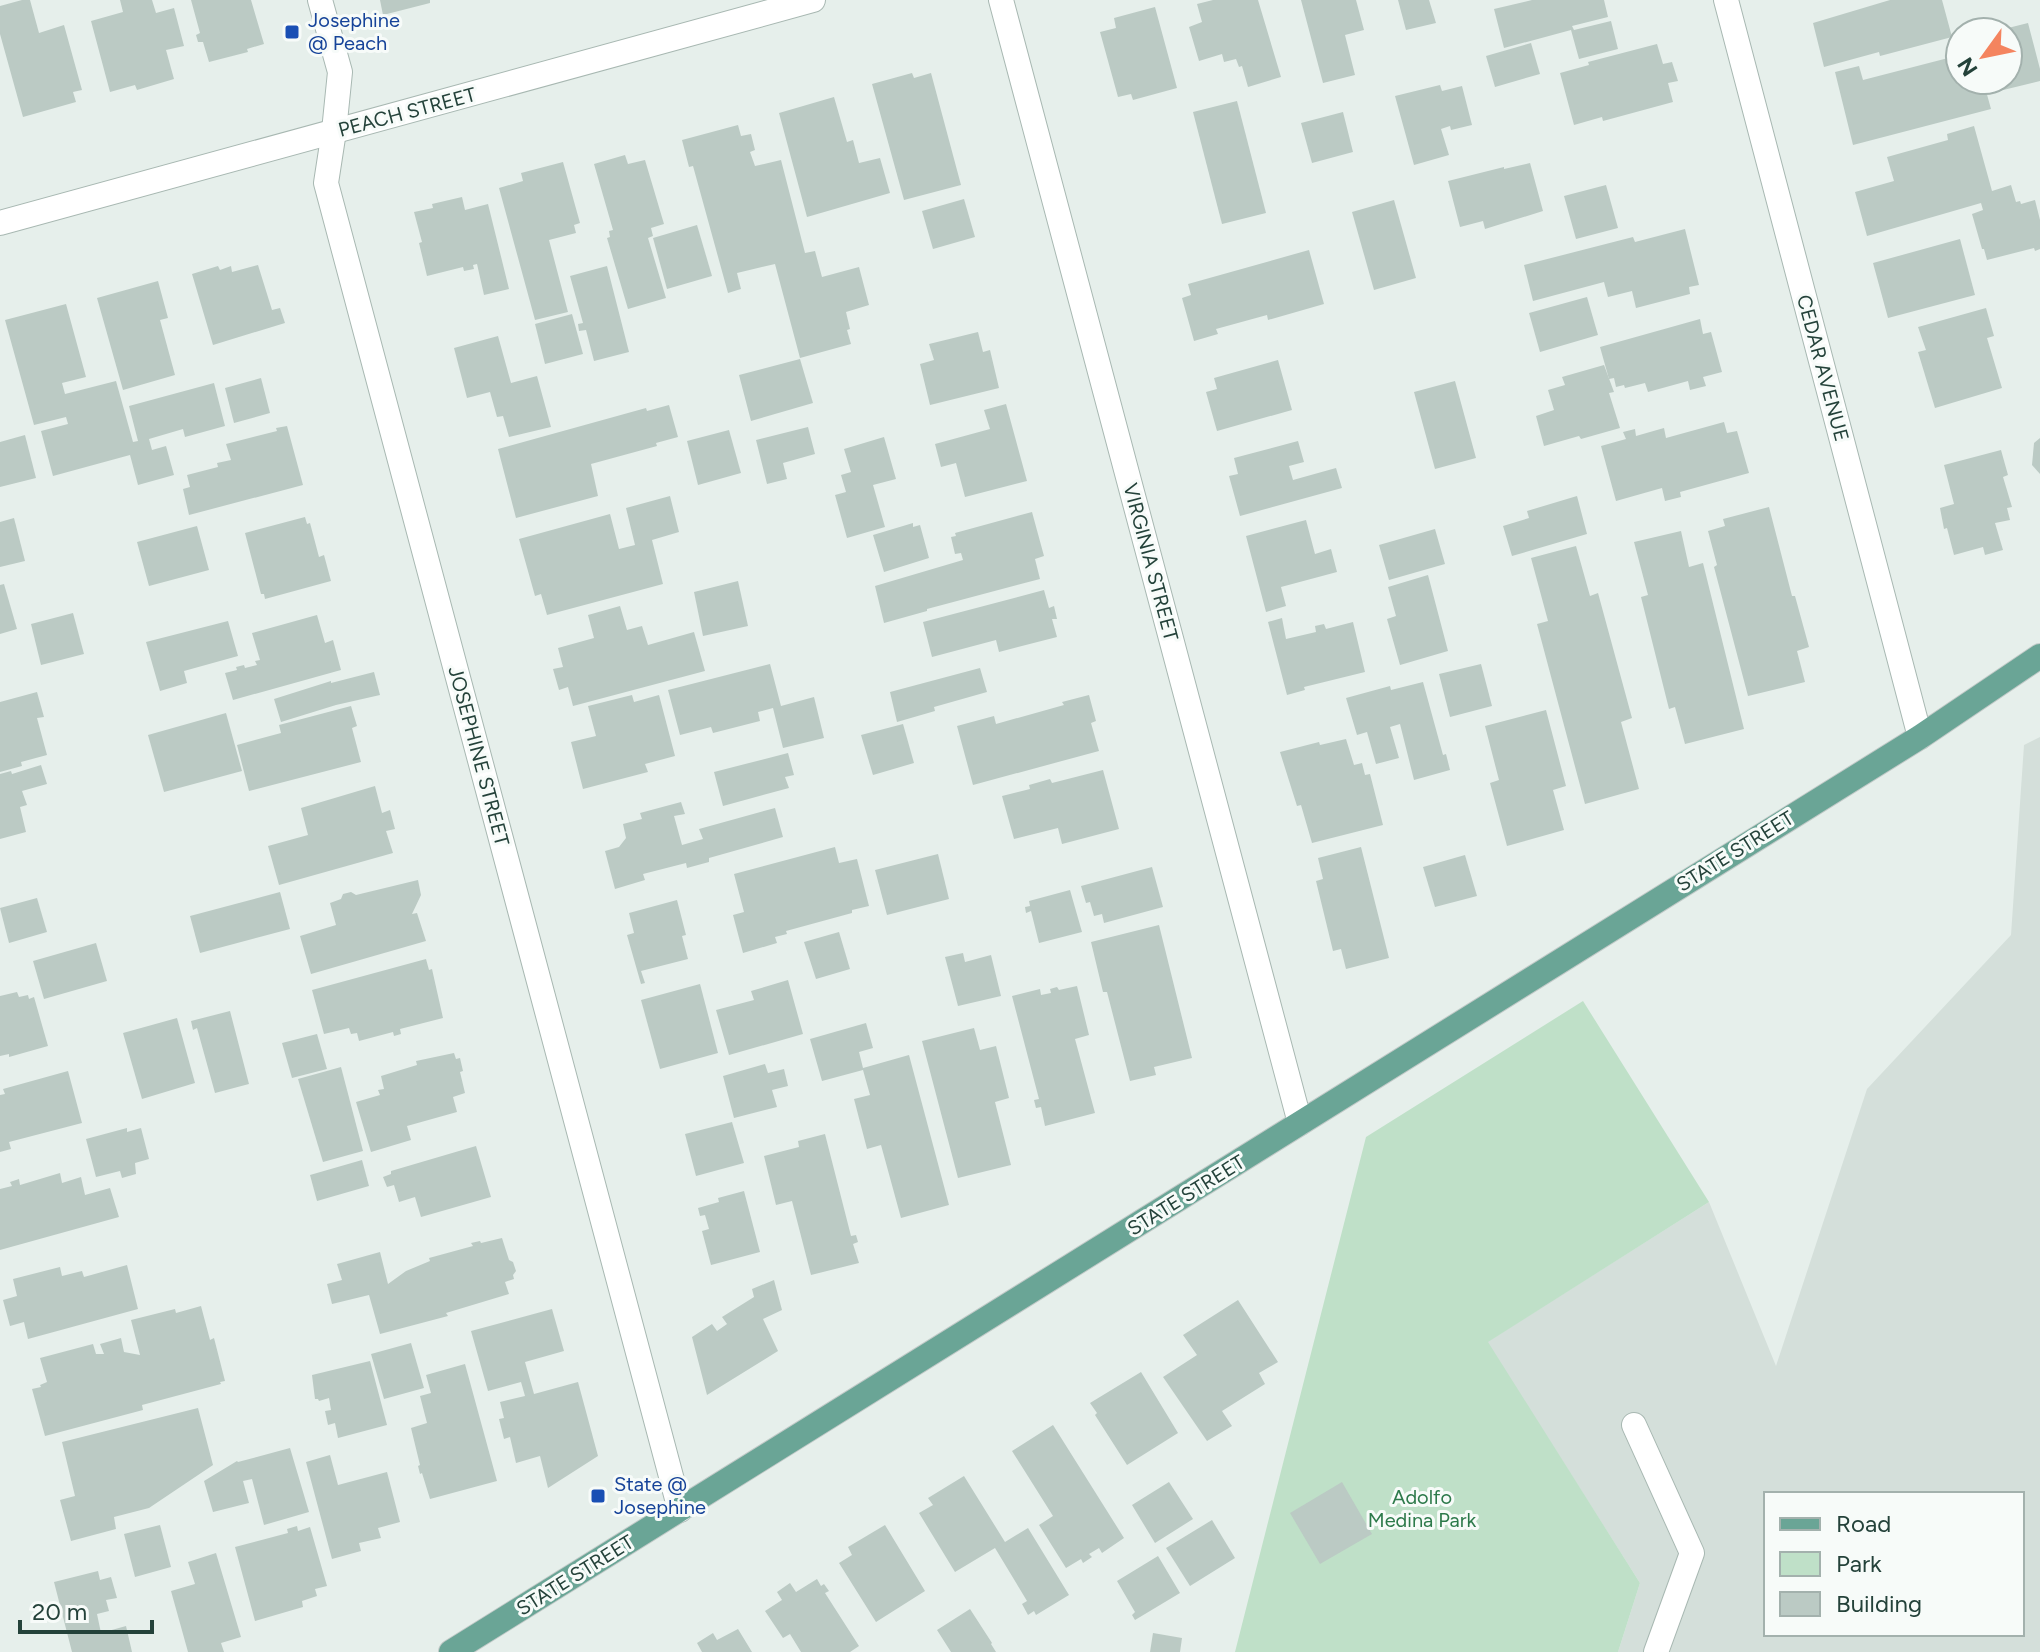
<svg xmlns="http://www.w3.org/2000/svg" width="2040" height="1652" font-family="Figtree,sans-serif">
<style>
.built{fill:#d4dfda;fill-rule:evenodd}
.green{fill:#bfe0c8}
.building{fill:#bbcac4}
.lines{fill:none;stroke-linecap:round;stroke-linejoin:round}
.minor-casing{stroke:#a8b8b2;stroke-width:26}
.major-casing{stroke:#c2cac8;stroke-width:26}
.minor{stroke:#fff;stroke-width:24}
.major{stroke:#6aa596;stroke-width:24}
.transit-dot{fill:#1a4fb4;stroke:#f7fbf9;stroke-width:3}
.labels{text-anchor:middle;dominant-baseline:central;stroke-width:6;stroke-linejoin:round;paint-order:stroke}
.transit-label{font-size:20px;fill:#164399;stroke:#f7fbf9;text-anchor:start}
.street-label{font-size:20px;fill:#24423a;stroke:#f7fbf9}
.park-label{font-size:20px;fill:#2d7a4b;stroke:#f7fbf9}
</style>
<rect width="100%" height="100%" fill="#e6efeb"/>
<path class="built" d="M2040,737V1652H1618L1640,1583L1487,1342L1709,1202L1776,1366L1867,1089L2011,935L2024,745ZM1766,1494H2022V1634H1766Z"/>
<polygon class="green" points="1583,1001 1709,1202 1488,1342 1640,1583 1618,1652 1235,1652 1366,1137"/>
<g class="building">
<polygon points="22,0 30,0 39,33 64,25 82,90 73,92 76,102 23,117 0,34 0,6"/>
<polygon points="120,0 152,0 156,13 174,8 184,46 166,50 174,79 137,90 135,85 110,92 91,21 123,12"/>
<polygon points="191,0 251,0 264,44 247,49 248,52 209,62 203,42 198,42 196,35 200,33"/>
<polygon points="380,0 430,0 430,3 383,15"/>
<polygon points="1213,0 1258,0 1281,77 1248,87 1242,66 1239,67 1236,59 1224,62 1222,54 1199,61 1189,27 1202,22 1197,4"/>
<polygon points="1301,0 1356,0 1364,30 1345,35 1355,75 1323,83"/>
<polygon points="1398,0 1429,0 1436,23 1406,30"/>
<polygon points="1532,0 1604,0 1608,17 1572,26 1574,30 1611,21 1618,49 1579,59 1571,30 1504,48 1494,9"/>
<polygon points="1890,0 1942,0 1952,37 1880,56 1879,52 1824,67 1813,23"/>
<polygon points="1155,7 1177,88 1133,100 1131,94 1118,97 1100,32 1116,28 1114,18"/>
<polygon points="2028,23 2040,69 2040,81 1995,92 1992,80 2008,80 2008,32 1996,31"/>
<polygon points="1531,43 1540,74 1495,87 1486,56"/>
<polygon points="1657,44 1663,64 1672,62 1678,81 1668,83 1673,102 1603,121 1602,117 1574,125 1560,73 1589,65 1588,62"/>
<polygon points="1952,57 1958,85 1983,80 1991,109 1853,145 1835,72 1859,66 1863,80"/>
<polygon points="912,73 914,78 931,73 961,185 904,200 872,84"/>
<polygon points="1440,85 1442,91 1462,86 1472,125 1451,130 1450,126 1441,129 1449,155 1414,165 1395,96"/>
<polygon points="834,97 847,142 853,140 859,163 880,158 890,193 807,217 779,113"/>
<polygon points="1237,101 1266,213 1222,224 1193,112"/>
<polygon points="1343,112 1353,152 1312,163 1301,123"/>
<polygon points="738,125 741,136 751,134 755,150 750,152 755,166 781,160 805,253 815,251 822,277 859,267 869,305 846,312 850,329 847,330 851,344 800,358 775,264 737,273 741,289 728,293 693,166 689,167 682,140"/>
<polygon points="1974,126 1992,191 2011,185 2016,202 2020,201 2021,204 2035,200 2040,220 2040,249 2035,251 2034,248 1987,260 1984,249 1982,249 1972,214 1983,210 1981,203 1867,236 1855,192 1894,181 1887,157 1948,140 1947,134"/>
<polygon points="625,155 628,164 645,160 664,224 651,228 653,236 648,238 666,298 628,309 607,238 610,237 609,231 613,230 594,164"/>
<polygon points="563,162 580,223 574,225 576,233 549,240 568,312 535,320 499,188 523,181 521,173"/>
<polygon points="1530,163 1543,211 1485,229 1483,221 1460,227 1448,181 1504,167 1504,169"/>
<polygon points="1606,185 1618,228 1576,239 1564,196"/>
<polygon points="462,197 465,210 488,204 509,289 484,295 477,264 473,265 474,269 464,271 463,267 427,276 419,243 422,242 414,212 433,208 432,204"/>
<polygon points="964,199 975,237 933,249 922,211"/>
<polygon points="1394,200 1416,278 1374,290 1352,212"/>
<polygon points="697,225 712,276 667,289 653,238"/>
<polygon points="1685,229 1699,285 1689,287 1690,294 1636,308 1632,291 1608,297 1604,282 1533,301 1524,265 1633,237 1635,242"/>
<polygon points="1960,239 1975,295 1888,318 1873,263"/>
<polygon points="1309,250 1324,304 1268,320 1267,315 1216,329 1218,334 1194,341 1182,298 1191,295 1188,284"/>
<polygon points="258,265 272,310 280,308 285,323 213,345 192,274 218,266 220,270 231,266 232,272"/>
<polygon points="607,266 629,352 594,361 586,330 579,331 578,324 583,323 570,276"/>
<polygon points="158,281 168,318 160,320 175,375 123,390 97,298"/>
<polygon points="1587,297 1598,335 1540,352 1529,313"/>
<polygon points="66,304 86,377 62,383 65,394 116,381 133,442 138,441 129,406 214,383 225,426 185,437 183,429 149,439 152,450 166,446 174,475 138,485 130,455 53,476 41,431 68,424 66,417 34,425 5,320"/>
<polygon points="1986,308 1994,336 1987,338 2002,388 1935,408 1918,352 1926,350 1918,327"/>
<polygon points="572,314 583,354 545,364 535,324"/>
<polygon points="1700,319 1703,334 1711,332 1722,372 1703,377 1706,386 1690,390 1688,381 1648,392 1645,383 1625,388 1624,385 1616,387 1614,378 1609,379 1600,347"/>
<polygon points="978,332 983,352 990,350 999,388 930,405 920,364 934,360 929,344"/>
<polygon points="498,336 511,383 537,376 551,427 509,437 503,416 497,417 490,392 467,398 454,348"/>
<polygon points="800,359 813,403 751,421 739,375"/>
<polygon points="1278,360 1292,410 1217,431 1206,392 1217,389 1214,378"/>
<polygon points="1604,365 1614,392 1609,393 1620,428 1581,439 1579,436 1544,446 1536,416 1554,410 1548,390 1565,385 1562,377"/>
<polygon points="261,378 270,413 234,423 225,388"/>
<polygon points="1455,381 1476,458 1435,469 1414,392"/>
<polygon points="1006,404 1027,481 965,497 956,463 941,467 935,444 990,429 984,410"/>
<polygon points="669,405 678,437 656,443 657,446 591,464 598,496 516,518 498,449 646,408 647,411"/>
<polygon points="1724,422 1727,433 1737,431 1749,473 1680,492 1681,497 1665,501 1662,488 1616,501 1601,446 1626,439 1623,432 1635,429 1636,436 1664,428 1666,438"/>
<polygon points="287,426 303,485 189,515 183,489 190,487 187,475 218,467 217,463 231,460 226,444 277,431 276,428"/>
<polygon points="808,427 815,454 783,463 787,479 767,484 756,440"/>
<polygon points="729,430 741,473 698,485 687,441"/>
<polygon points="25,435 36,478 0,487 0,442"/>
<polygon points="884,437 896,479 873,485 885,527 847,538 835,495 846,492 841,475 851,472 844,449"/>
<polygon points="2040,438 2040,474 2032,465 2034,443"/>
<polygon points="1298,441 1304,462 1289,466 1293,480 1336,468 1342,488 1240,516 1229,476 1238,474 1234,458"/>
<polygon points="2001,450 2008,475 2003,477 2012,507 2007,508 2010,520 1995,523 2003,550 1985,555 1983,547 1954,555 1947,528 1944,529 1940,508 1954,504 1944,465"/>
<polygon points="670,496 679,532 652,540 663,584 547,615 541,594 535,596 519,539 610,514 619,549 635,545 626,508"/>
<polygon points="1577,496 1587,534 1512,556 1503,526 1529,518 1527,511"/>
<polygon points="1769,507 1792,596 1795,596 1809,647 1797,651 1805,682 1748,696 1714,567 1717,565 1708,531 1725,526 1723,519"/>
<polygon points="1032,512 1044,556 1035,559 1040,579 927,609 927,611 884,623 875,586 963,560 961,553 955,554 951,537 956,536 955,533"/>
<polygon points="305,517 307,524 310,523 319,557 324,555 331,581 265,599 264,594 261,594 245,533"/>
<polygon points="14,518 25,561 0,567 0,522"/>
<polygon points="1306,520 1315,554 1331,549 1337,572 1281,587 1286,606 1266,612 1246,536"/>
<polygon points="913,523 913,527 920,525 929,558 884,572 873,535"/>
<polygon points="197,526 209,570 149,586 137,542"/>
<polygon points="1435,529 1445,564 1389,580 1379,545"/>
<polygon points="1681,531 1689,567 1703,563 1744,729 1685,744 1675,707 1669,709 1641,597 1648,595 1634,542"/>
<polygon points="1576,546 1590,596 1598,593 1632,718 1621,722 1639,789 1585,804 1537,624 1548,621 1531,558"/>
<polygon points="1428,575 1448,651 1400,665 1387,619 1396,616 1388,587"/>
<polygon points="738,581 748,626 703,636 694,592"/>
<polygon points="4,584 17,629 0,634 0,585"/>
<polygon points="1044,590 1049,608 1054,606 1057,619 1052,619 1057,637 999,652 996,640 932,657 923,622"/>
<polygon points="620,606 627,630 642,626 648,645 694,632 705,671 573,706 568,687 559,690 553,669 563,667 558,648 594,638 588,615"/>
<polygon points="73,613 84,654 41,665 31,624"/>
<polygon points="317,615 325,643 333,640 341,670 233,700 225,673 237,670 236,667 244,665 245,668 257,665 255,661 260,660 252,633"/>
<polygon points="1282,618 1286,639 1316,632 1315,626 1324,624 1326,629 1353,622 1365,672 1304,687 1305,690 1287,695 1268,622"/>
<polygon points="228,621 238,656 184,671 187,683 160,691 146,642"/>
<polygon points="770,664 781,706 814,697 824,738 783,748 773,708 758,712 760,721 713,733 711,727 680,735 668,690"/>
<polygon points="1481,664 1492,706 1450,717 1439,674"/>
<polygon points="980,668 987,692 934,707 935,711 897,722 890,692"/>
<polygon points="374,672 380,695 336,705 281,722 274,699 331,681 331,683"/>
<polygon points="1423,682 1443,755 1446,754 1450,770 1414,780 1400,724 1390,727 1399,758 1376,764 1367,732 1357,735 1346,698 1390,686 1391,690"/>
<polygon points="37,692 44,717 37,718 47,755 21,762 22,766 0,772 0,702"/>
<polygon points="632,695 634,702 659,695 675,756 645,764 648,772 583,789 571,742 596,736 588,706"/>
<polygon points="1089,695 1096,721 1091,723 1099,751 973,785 957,726 994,716 996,724 1064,705 1062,702"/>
<polygon points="351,706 357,726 352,728 361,762 249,791 237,745 281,733 279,725"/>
<polygon points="1546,710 1566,786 1553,790 1564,830 1507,846 1490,783 1499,780 1485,726"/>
<polygon points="226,713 242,771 164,792 148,735"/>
<polygon points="903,724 914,763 873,775 861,735"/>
<polygon points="1346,739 1354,765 1362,763 1365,775 1370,774 1383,825 1312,843 1301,805 1297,806 1280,752 1319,742 1320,745"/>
<polygon points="788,753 794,775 785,777 789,788 723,806 714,772"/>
<polygon points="41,765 47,784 22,791 27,805 20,807 26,832 0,839 0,774 11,771 12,774"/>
<polygon points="1103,770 1119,829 1062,844 1058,828 1014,839 1002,796 1030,789 1029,785 1050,779 1052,783"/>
<polygon points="375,786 382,813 390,810 395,829 386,831 393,853 279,885 268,846 308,835 301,808"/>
<polygon points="681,802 685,814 674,816 682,845 703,839 699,829 775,808 783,837 709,858 709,862 687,868 686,863 643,874 645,880 615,889 605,851 619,847 626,838 623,824 642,819 640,813"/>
<polygon points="835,847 839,863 857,859 869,906 852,910 852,913 786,931 787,934 775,937 777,943 743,953 733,915 744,912 734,874"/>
<polygon points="1361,847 1389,958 1346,969 1341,949 1333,951 1316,881 1323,879 1318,858"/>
<polygon points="938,854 949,899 887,915 875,870"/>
<polygon points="1465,855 1477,896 1435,907 1423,867"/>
<polygon points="1152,867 1163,907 1104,923 1102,914 1094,916 1090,902 1086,903 1081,886"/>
<polygon points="418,880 421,895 412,914 417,913 426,941 311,974 300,936 336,925 330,903 341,899 343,894 351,892 356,895"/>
<polygon points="1070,890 1082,932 1039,943 1031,911 1026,913 1025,907 1030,906 1029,901"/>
<polygon points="280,892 290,929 200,953 190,916"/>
<polygon points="37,898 47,932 9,943 0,908"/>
<polygon points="677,900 686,935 682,936 688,959 641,971 645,983 641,984 627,935 634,933 629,913"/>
<polygon points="1159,925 1192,1058 1154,1067 1156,1075 1130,1081 1107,992 1103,992 1091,942"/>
<polygon points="839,932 850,969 816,979 804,942"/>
<polygon points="96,943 107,981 44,999 33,961"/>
<polygon points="963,953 965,962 991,955 1001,996 958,1006 945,957"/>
<polygon points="426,959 429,970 432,969 443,1018 400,1029 401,1034 394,1036 393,1032 359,1041 357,1033 351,1034 349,1028 324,1034 312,990"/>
<polygon points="788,980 803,1034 729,1055 716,1010 754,1000 751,991"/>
<polygon points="700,984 718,1053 660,1069 641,1000"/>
<polygon points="1077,986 1089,1035 1075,1039 1095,1113 1045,1126 1041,1107 1036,1108 1034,1100 1039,1099 1012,996 1040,989 1041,995 1051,993 1050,989 1057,987 1059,990"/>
<polygon points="17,992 19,997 28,995 29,999 34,997 48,1046 9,1057 9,1054 0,1056 0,996"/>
<polygon points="230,1011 249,1084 215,1093 197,1028 193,1030 191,1021"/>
<polygon points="177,1018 195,1083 142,1099 123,1033"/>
<polygon points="866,1023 873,1048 859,1052 863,1068 909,1055 949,1205 901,1218 881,1145 867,1149 854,1099 870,1095 863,1070 822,1081 810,1039"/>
<polygon points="974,1028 980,1050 996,1046 1009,1098 995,1102 1011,1165 958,1178 922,1041"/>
<polygon points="317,1034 327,1069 292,1078 282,1043"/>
<polygon points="454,1053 456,1059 460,1058 463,1071 460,1072 465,1093 453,1097 457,1112 407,1126 411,1140 371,1152 356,1102 380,1095 378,1090 384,1089 381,1076 417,1065 416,1061"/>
<polygon points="765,1064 768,1073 784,1069 788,1086 772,1090 777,1107 734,1118 723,1076"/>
<polygon points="341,1067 363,1151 323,1162 298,1079"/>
<polygon points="68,1071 82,1123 9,1142 11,1149 0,1152 0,1095 5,1094 3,1089"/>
<polygon points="732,1122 744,1163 696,1176 685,1134"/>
<polygon points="127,1128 127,1132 141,1128 149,1159 135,1163 136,1174 122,1178 120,1171 96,1177 86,1139"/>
<polygon points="825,1134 851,1236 856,1235 858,1242 853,1244 859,1263 811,1275 792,1201 776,1205 764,1156 799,1147 798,1141"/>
<polygon points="476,1146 491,1197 421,1217 415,1197 399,1202 394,1185 387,1187 383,1177 391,1174 391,1171"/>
<polygon points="362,1160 369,1186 317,1201 310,1175"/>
<polygon points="60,1173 62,1183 81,1177 85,1195 110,1188 119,1217 0,1250 0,1189 12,1186 10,1182 19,1179 20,1185"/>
<polygon points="744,1191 760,1252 711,1265 702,1231 709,1229 705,1215 700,1216 698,1208 719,1202 718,1198"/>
<polygon points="502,1238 509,1260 513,1262 516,1271 513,1275 514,1279 505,1282 509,1294 446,1313 448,1316 380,1334 369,1295 332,1304 327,1284 342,1280 337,1264 380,1252 388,1284 406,1271 430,1261 429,1258 473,1246 471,1243 480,1241 481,1243"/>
<polygon points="127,1265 138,1309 28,1339 24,1322 10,1326 3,1300 17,1296 13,1279 60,1267 62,1276 82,1271 84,1277"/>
<polygon points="774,1280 782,1310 763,1319 778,1351 707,1395 692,1337 712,1324 717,1331 727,1324 722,1317 754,1297 752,1289"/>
<polygon points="1238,1300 1278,1362 1259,1373 1265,1384 1222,1411 1232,1426 1207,1441 1163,1377 1197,1355 1183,1335"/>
<polygon points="201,1306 210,1340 214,1338 225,1381 220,1382 221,1384 142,1405 143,1410 45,1436 32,1389 41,1387 40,1385 47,1382 40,1358 93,1344 96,1354 104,1354 100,1344 121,1338 124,1352 140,1355 131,1320 175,1309 176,1313"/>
<polygon points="552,1309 564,1351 525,1362 534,1394 578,1382 598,1456 548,1488 540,1456 516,1463 510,1437 504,1439 499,1419 504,1418 500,1402 525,1396 521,1382 488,1391 471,1331"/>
<polygon points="411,1343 424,1388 384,1399 371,1354"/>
<polygon points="370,1361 387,1425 338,1438 335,1423 328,1425 325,1411 331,1410 329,1398 319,1401 318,1399 315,1399 312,1375"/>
<polygon points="465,1364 497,1481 430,1499 422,1473 420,1474 418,1466 420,1465 411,1428 427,1423 420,1396 431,1393 426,1375"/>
<polygon points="1141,1372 1178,1433 1127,1465 1095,1415 1097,1413 1090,1403"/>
<polygon points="198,1408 213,1465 149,1508 114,1517 116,1529 71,1541 60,1500 75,1496 62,1442"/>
<polygon points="1053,1425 1124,1538 1102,1553 1099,1548 1089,1554 1092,1557 1083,1563 1081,1559 1066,1568 1039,1525 1053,1516 1012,1451"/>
<polygon points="290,1448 309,1512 264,1525 252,1479 243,1481 249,1503 213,1512 204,1481 237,1461 238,1462"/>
<polygon points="330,1455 338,1485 387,1472 400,1522 378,1528 381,1538 359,1543 361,1551 332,1559 306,1462"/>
<polygon points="964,1476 1005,1542 1028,1528 1069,1595 1036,1615 1034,1611 1028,1615 1022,1604 1027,1601 995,1548 955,1572 919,1513 933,1505 928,1498"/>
<polygon points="1169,1482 1193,1519 1155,1543 1132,1505"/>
<polygon points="1342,1482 1372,1534 1320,1564 1290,1513"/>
<polygon points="1212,1520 1235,1558 1190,1586 1166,1548"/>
<polygon points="160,1525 171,1567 135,1577 124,1534"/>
<polygon points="885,1525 925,1591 876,1622 839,1563 852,1555 848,1547"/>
<polygon points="297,1526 298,1531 310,1527 327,1586 315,1589 317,1596 302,1601 303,1607 255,1621 235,1547 288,1533 287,1529"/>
<polygon points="216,1553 241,1637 221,1643 224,1652 188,1652 171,1591 195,1584 188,1562"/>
<polygon points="1158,1556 1180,1593 1135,1620 1132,1615 1135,1612 1117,1581"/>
<polygon points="98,1571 100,1580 111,1577 117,1598 106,1600 109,1611 97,1614 101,1633 126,1626 132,1652 72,1652 54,1582"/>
<polygon points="817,1579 821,1586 824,1584 829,1591 825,1593 859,1646 850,1652 801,1652 790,1634 783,1638 765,1611 782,1600 777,1592 790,1583 796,1592"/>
<polygon points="970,1609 992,1643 991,1644 996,1652 951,1652 937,1630"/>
<polygon points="738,1629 752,1652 702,1652 697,1643 713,1633 717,1640"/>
<polygon points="1153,1633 1182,1638 1180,1652 1150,1652"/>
</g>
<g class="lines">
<defs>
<g id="minor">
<polyline points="320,0 340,72 334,131 326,183 680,1510"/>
<polyline points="1001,0 1300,1123"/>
<polyline points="1726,0 1920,737"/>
<polyline points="0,223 813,0"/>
<polyline points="1634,1425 1692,1553 1656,1652"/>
</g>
<polyline id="major" points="451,1652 1920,737 2040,656"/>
</defs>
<use href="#minor" class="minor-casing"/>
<use href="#major" class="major-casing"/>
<use href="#minor" class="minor"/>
<use href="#major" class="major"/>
</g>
<g class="transit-dot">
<rect x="284" y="24" width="16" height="16" rx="4"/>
<rect x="590" y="1488" width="16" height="16" rx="4"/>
</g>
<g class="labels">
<g class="transit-label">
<text x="308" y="20">Josephine<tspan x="308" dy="23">@ Peach</tspan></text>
<text x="614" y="1484">State @<tspan x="614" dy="23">Josephine</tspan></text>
</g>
<g class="street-label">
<text transform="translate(407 112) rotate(-15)">PEACH STREET</text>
<text transform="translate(1823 368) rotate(75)">CEDAR AVENUE</text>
<text transform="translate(1151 562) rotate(75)">VIRGINIA STREET</text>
<text transform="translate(479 756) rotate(75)">JOSEPHINE STREET</text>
<text transform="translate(1735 851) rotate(-32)">STATE STREET</text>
<text transform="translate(1186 1195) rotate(-32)">STATE STREET</text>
<text transform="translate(575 1575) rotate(-32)">STATE STREET</text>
</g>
<g class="park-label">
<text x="1422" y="1497">Adolfo<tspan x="1422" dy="23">Medina Park</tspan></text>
</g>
</g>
<rect x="1764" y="1492" width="260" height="144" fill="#f7fbf9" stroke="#a3b1ad" stroke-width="2"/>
<rect x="1780" y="1518" width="40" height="12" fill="#6aa596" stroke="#a3b1ad" stroke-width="2"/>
<text x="1836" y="1532" font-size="24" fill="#24423a">Road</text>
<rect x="1780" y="1552" width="40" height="24" fill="#bfe0c8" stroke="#a3b1ad" stroke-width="2"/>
<text x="1836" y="1572" font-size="24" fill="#24423a">Park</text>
<rect x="1780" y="1592" width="40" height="24" fill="#bbcac4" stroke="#a3b1ad" stroke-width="2"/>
<text x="1836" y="1612" font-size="24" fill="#24423a">Building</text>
<g transform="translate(1984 56) rotate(237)"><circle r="38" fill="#f7fbf9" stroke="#a3b1ad" stroke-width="2"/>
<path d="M0-6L14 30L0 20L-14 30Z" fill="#f4845f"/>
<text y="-12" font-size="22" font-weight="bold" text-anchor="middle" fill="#24423a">N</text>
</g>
<path d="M20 1620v12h132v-12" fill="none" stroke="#24423a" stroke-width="4"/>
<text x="32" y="1620" font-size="24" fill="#24423a" stroke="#f7fbf9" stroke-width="6" paint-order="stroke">20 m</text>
</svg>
